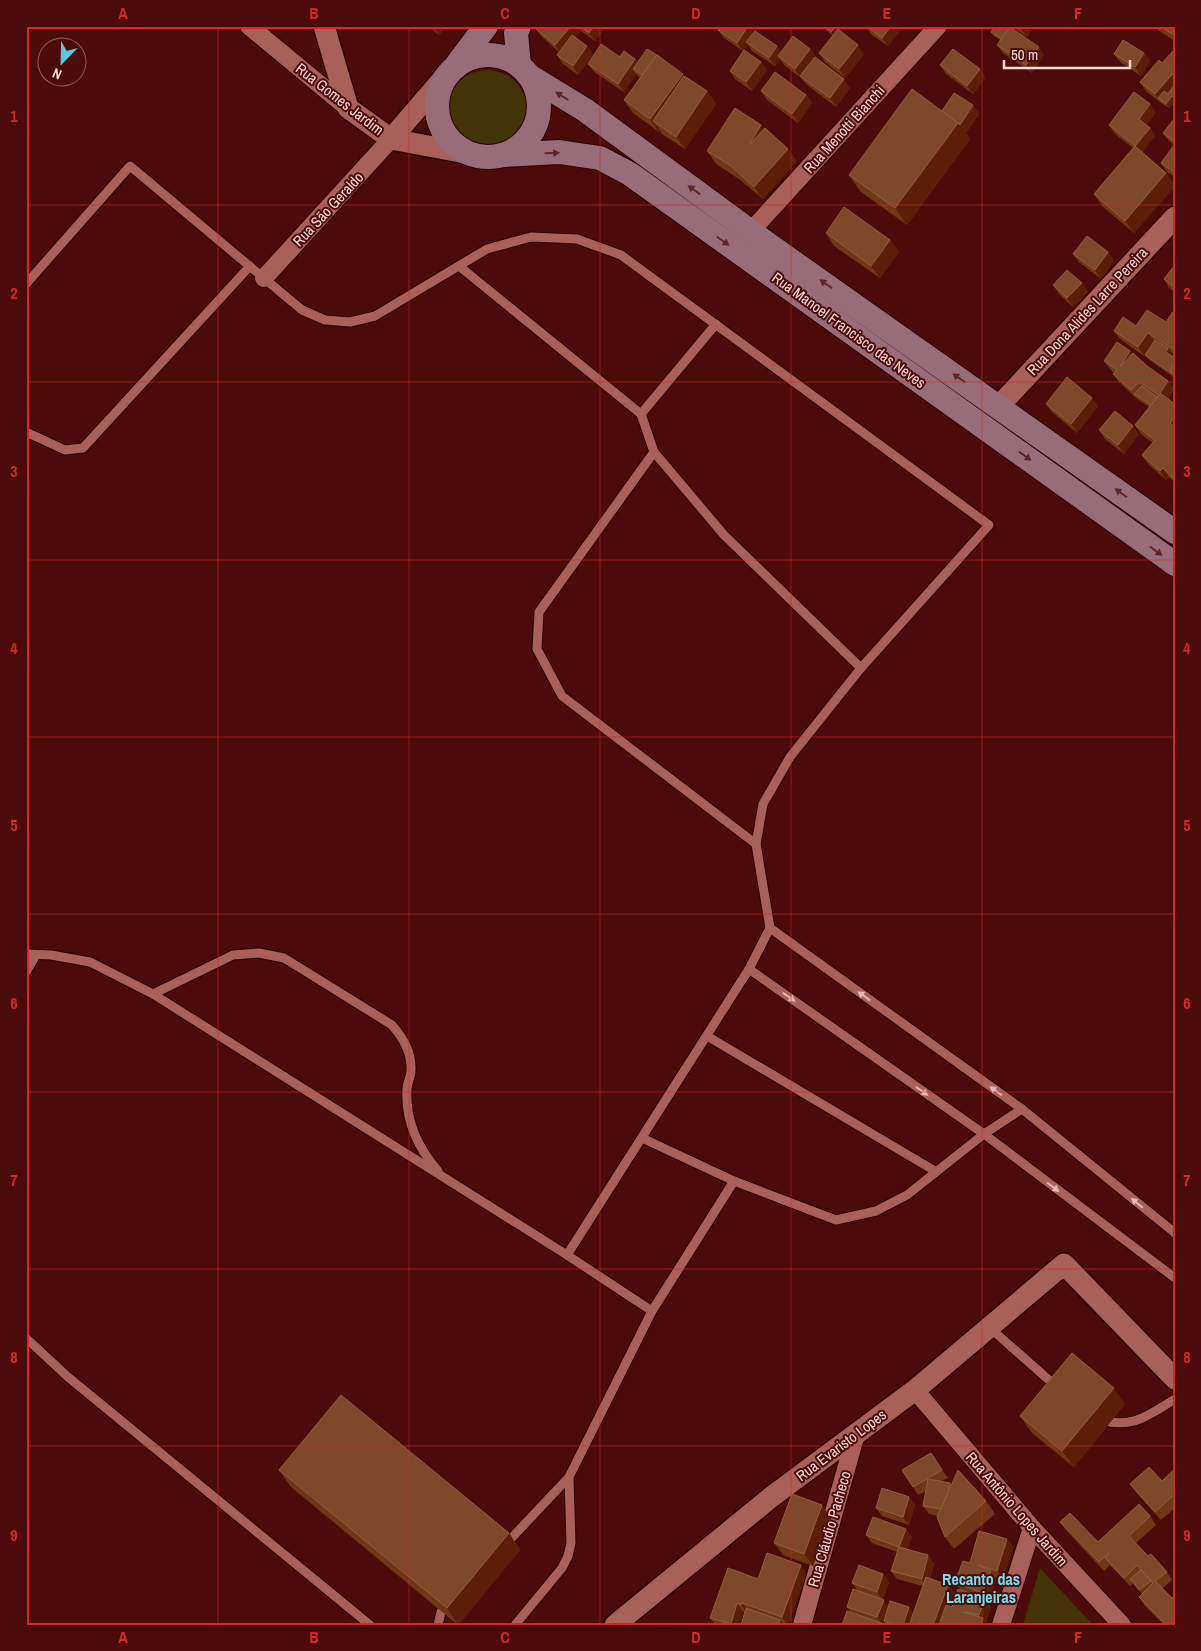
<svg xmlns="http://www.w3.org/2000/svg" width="1201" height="1651" font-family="'Archivo Narrow',sans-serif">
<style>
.green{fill:#443306}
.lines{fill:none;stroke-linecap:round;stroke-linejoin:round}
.service-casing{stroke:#290000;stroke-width:11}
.minor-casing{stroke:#290000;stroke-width:20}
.tertiary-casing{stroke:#290000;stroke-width:24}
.secondary-casing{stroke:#290000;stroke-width:26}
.service{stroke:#a86058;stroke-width:9}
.minor{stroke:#a86058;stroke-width:18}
.tertiary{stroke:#a86058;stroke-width:21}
.secondary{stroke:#986d79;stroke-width:24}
.wall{fill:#6f3715}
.shaded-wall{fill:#5b1e08}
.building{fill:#7e482a;stroke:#925f44}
.oneway{fill:#5e2426}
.oneway2{fill:#e6bab5}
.grid{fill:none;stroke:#d62828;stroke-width:1;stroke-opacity:0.55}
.labels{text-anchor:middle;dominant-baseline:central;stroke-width:4;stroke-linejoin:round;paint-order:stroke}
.street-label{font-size:15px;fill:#fad8d4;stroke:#4b0b0a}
.neighbourhood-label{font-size:16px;font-weight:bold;fill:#74deec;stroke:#4b0b0a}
.neatline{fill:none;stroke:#d62828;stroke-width:2}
.grid-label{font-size:16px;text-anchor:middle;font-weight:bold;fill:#d62828}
</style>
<rect width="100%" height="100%" fill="#4b0b0a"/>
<g class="green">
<circle cx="487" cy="110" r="40"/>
<polygon points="1040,1568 1093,1625 1023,1625"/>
</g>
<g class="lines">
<defs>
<g id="service">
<polyline points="459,266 641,414 654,452 724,535 861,668"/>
<polyline points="26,284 130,166 302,310 325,320 350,322 375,316 487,249 531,237 577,239 621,255 989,525 861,668 790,757 763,804 756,844 770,928 749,969 567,1255 153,994 90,962 51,955 26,954"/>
<polyline points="641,414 716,324"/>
<polyline points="26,432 65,450 83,448 250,266"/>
<polyline points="654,452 539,612 537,649 562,696 756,844"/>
<polyline points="770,928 1022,1109 1175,1233"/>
<polyline points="749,969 984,1134 1175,1278"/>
<polyline points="26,972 36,955"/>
<path d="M153,994L233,955L259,953L284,958L392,1025C403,1038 412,1052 411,1071C411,1077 407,1083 407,1089C405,1121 418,1148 438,1171"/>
<polyline points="707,1036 935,1171"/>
<polyline points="642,1138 734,1181 836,1220 876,1211 907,1195 984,1134 1022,1109"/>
<polyline points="652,1311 734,1181"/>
<polyline points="989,1327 1058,1388"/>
<polyline points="26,1338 68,1377 370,1625"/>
<path d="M1100,1420C1133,1429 1147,1416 1175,1399"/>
<polyline points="504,1546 569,1477"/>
<polyline points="438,1625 441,1612 450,1602"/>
<polyline points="515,1625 562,1568 568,1556 571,1543 569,1477 652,1311 567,1255"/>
</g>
<g id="minor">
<polyline points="249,26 348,108"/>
<polyline points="751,231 938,26"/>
<polyline points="264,278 391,139"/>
<polyline points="915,1390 1032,1528 1122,1625"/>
<polyline points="802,1625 856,1434"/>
<polyline points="1001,1625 1032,1528"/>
</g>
<g id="tertiary">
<polyline points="324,26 348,108 391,139 471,154"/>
<polyline points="391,139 447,74"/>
<polyline points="999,406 1175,217"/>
<polyline points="615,1625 770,1498 915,1390 1064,1264 1175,1379"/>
</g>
<g id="secondary">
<polyline points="519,26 516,33 519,65"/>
<circle cx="488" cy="106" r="51"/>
<polyline points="458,63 486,26"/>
<polyline points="531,77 585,110 769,245 1175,532"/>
<polyline points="503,155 559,152 600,158 630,174 1175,564"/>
</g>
</defs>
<use href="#service" class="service-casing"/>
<use href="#minor" class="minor-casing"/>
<use href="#tertiary" class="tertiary-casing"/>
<use href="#secondary" class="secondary-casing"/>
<use href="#service" class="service"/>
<use href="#minor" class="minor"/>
<use href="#tertiary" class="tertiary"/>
<use href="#secondary" class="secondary"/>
</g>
<g class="wall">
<polygon points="428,26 446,26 439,35"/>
<polygon points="538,26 606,26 595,41 581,31 575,37 587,46 593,54 578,75 563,64 557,55 559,52 542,37 536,29"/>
<polygon points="821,26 839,26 841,28 839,30 864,54 845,78 825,62 819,53 833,36"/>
<polygon points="1011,26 1034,26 1027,37"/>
<polygon points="1156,26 1175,26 1175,41 1158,30"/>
<polygon points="866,27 902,28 888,46 872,35"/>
<polygon points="718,30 756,32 777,46 781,52 810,49 816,57 816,58 850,88 836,107 806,84 801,78 784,65 780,59 775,66 752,51 748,44 743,51 724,38"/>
<polygon points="991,32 1044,55 1032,73 1003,53 997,45 1000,40 994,36"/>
<polygon points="1175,49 1175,101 1169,108 1161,103 1146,91 1140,82 1162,63"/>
<polygon points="1144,53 1150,61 1141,76 1120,62 1114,54"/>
<polygon points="620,57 635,59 638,63 684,76 707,91 716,104 685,149 662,134 660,130 659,132 633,113 624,100 640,78 636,74 624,92 594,72 588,64"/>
<polygon points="761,62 767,70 752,91 735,79 730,71"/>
<polygon points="940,65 980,69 985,78 973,94 946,74"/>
<polygon points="761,91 806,95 812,103 798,123 767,100"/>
<polygon points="973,105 979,114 966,133 970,139 907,225 860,191 849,175 942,111"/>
<polygon points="1156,112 1146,125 1150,128 1155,136 1142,152 1166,173 1175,186 1134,233 1103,207 1094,194 1133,148 1115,134 1109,125"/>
<polygon points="1175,118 1175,177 1167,172 1161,163 1174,145 1169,141 1163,133"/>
<polygon points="764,129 797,161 763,199 739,179 716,164 707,151"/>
<polygon points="826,233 890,240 899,252 880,278 834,246"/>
<polygon points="1108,252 1114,261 1101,279 1079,262 1073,254"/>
<polygon points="1175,265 1175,292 1169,288 1164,279"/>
<polygon points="1053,285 1088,292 1073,307 1059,294"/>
<polygon points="1175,309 1175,355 1171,352 1169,355 1175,358 1175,378 1148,359 1145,355 1154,341 1144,356 1120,339 1114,331 1136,326 1166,322"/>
<polygon points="1130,351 1132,354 1147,366 1168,381 1174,389 1168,399 1175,404 1175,483 1169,477 1166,480 1148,464 1142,455 1153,443 1141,434 1135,425 1149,407 1137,399 1119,382 1113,374 1114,373 1110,369 1104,361"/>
<polygon points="1046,404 1098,406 1077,433 1052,412"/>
<polygon points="1099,430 1139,434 1124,454 1105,439"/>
<polygon points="1125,1404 1074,1467 1032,1433 1020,1416"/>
<polygon points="931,1453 948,1478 942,1481 950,1483 951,1485 986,1501 995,1514 954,1549 945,1537 938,1516 929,1514 923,1506 926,1491 918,1495 913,1487"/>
<polygon points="1175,1469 1175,1508 1161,1520 1136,1492 1130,1484 1162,1481"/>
<polygon points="279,1470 509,1533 520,1550 458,1625 291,1487"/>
<polygon points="909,1497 915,1505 909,1525 882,1516 876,1508"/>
<polygon points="1150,1516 1156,1525 1136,1543 1148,1556 1167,1572 1172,1580 1163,1588 1175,1625 1164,1625 1145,1606 1139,1597 1142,1594 1133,1583 1130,1586 1110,1565 1104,1571 1066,1530 1060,1522 1098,1542"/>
<polygon points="831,1518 813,1566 783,1555 774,1543"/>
<polygon points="906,1529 912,1537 907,1549 928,1555 934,1564 930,1579 948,1585 954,1593 949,1606 952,1607 961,1590 955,1582 970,1563 1013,1547 1003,1580 995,1577 996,1580 988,1601 986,1600 991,1607 986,1622 988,1625 887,1625 885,1622 884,1624 850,1612 847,1607 858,1591 852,1583 889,1582 883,1600 888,1607 909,1607 913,1613 923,1586 897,1579 891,1571 897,1552 872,1543 866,1535"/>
<polygon points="806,1574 788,1625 783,1624 784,1625 741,1625 745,1612 743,1611 739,1625 707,1625 715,1625 710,1618 758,1579"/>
</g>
<g class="shaded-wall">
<polygon points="433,26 446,26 439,35"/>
<polygon points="571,26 578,26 581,31 560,53 555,45"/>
<polygon points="594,26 606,26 595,41 589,33"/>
<polygon points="748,26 760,26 748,44 746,42 748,44 743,51 737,43"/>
<polygon points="836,26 839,26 841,28 834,37 831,32"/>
<polygon points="891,26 901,26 902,28 888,46 882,38"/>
<polygon points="1022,26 1034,26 1027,37 1021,29"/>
<polygon points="1104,26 1109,26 1107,30"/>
<polygon points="1175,29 1175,38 1172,34"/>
<polygon points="858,45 864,54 845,78 839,69"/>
<polygon points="587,46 593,54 578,75 573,66"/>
<polygon points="777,46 783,55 778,56 780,59 775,66 769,58"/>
<polygon points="1039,47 1044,55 1032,73 1026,65"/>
<polygon points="810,49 816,57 802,77 800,76 801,78 795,69"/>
<polygon points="1144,53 1150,61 1141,76 1135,67"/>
<polygon points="635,59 641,67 633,69 636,74 624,92 618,84"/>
<polygon points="761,62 767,70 752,91 746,82"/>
<polygon points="980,69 985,78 973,94 967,86"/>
<polygon points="1175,71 1175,86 1162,101 1158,98 1155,94"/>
<polygon points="683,74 691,87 653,121 660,130 659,132 650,119"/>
<polygon points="844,79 850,88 836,107 830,98"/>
<polygon points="707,91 716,104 685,149 676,137"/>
<polygon points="806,95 812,103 798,123 792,114"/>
<polygon points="1172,96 1175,101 1169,108 1166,104"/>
<polygon points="1150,104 1156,112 1144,127 1139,119"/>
<polygon points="973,105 979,114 966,133 970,139 907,225 895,208 958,123"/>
<polygon points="761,125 770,138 749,145"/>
<polygon points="1150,128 1155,136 1141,154 1135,146"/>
<polygon points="788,149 797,161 763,199 754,187"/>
<polygon points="1166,173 1175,186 1134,233 1125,221"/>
<polygon points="890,240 899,252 880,278 871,266"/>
<polygon points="1108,252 1114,261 1101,279 1095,270"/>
<polygon points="1082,283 1088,292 1073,307 1067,298"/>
<polygon points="1148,333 1154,341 1144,356 1138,347"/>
<polygon points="1168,348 1171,352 1169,356 1166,352"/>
<polygon points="1130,351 1136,359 1120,367"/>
<polygon points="1168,381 1174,389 1166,401 1160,393"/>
<polygon points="1092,398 1098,406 1077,433 1071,424"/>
<polygon points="1175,417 1175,430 1170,423"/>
<polygon points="1133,426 1139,434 1124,454 1118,445"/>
<polygon points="1163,468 1169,477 1166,480 1160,471"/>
<polygon points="1114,1388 1125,1404 1074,1467 1062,1451"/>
<polygon points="931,1453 937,1461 948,1478 942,1470"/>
<polygon points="909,1497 915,1505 909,1525 903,1517"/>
<polygon points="822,1505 831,1518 813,1566 804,1554"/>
<polygon points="906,1529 912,1537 905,1555 899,1547"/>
<polygon points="509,1533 520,1550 458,1625 447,1608"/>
<polygon points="1007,1539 1013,1547 1003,1580 997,1571"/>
<polygon points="928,1555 934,1564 927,1588 922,1579"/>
<polygon points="801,1565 806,1574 788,1625 787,1625 782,1617"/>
<polygon points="991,1571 996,1580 988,1601 982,1593"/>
<polygon points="883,1574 889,1582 883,1600 877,1592"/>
<polygon points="948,1585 954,1593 942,1625 933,1625"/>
<polygon points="985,1598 991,1607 986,1622 988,1625 981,1625 983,1620 979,1615"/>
<polygon points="884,1600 889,1608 884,1621 885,1625 882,1625 877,1617"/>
<polygon points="737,1603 743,1611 739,1625 731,1625 731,1624"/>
<polygon points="742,1603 748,1611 747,1613 741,1605"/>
<polygon points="909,1607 915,1615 910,1623 912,1625 903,1625"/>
<polygon points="780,1620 784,1625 779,1625"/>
</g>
<g class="building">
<polygon points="538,26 571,26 555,45 536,29"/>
<polygon points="580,26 594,26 589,33"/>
<polygon points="721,26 748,26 737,43 718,30"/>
<polygon points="824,26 836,26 831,32"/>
<polygon points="867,26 891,26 882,38"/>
<polygon points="995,26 1008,26 1010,27 1002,39 991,32"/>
<polygon points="1160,26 1175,26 1175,29 1172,34"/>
<polygon points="1010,27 1039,47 1026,65 997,45"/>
<polygon points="838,29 858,45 839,69 819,53"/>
<polygon points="755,31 777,46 769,58 746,42"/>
<polygon points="572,35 587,46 573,66 557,55"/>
<polygon points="793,36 810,49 795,69 778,56"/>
<polygon points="1123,40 1144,53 1135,67 1114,54"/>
<polygon points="601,44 620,57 624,51 635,59 618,84 588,64"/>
<polygon points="647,49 660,57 657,55 642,75 633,69"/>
<polygon points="953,49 980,69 967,86 940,65"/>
<polygon points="1175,49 1175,71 1155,94 1140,82 1159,60 1162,63"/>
<polygon points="744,50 761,62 746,82 730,71"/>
<polygon points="657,55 683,74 650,119 624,100"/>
<polygon points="815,57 844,79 830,98 800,76"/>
<polygon points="775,72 806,95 792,114 761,91"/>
<polygon points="684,76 707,91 676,137 653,121"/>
<polygon points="1175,84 1175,98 1172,96 1166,104 1158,98 1164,91 1168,94"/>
<polygon points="912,89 958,123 895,208 849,175"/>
<polygon points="1134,92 1150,104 1139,119 1150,128 1135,146 1109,125"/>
<polygon points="954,93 973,105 960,125 958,123 942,111"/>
<polygon points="735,108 761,125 749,145 765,128 788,149 754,187 731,166 707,151"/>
<polygon points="1175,118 1175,142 1163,133"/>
<polygon points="1175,144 1175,173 1161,163"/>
<polygon points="1135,146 1166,173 1125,221 1094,194"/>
<polygon points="844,207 890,240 871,266 826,233"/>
<polygon points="1087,236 1108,252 1095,270 1073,254"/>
<polygon points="1175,265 1175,288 1164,279"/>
<polygon points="1067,270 1082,283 1067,298 1053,285"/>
<polygon points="1175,309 1175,347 1173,349 1148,333 1138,347 1114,331 1123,317 1136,326 1147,310 1166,322"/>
<polygon points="1155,340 1168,348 1166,352 1175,358 1175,362 1170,370 1173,374 1145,355"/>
<polygon points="1117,342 1130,351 1120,367 1133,353 1147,366 1168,381 1160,393 1175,404 1175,417 1170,423 1175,428 1175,480 1163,468 1160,471 1142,455 1155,440 1135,425 1159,395 1139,382 1131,390 1113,374 1117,370 1104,361"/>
<polygon points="1175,362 1175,373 1170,370"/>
<polygon points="1067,377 1092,398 1071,424 1046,404"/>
<polygon points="1142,386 1157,397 1151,405 1134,394"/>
<polygon points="1115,411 1133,426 1118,445 1099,430"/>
<polygon points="1072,1353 1114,1388 1062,1451 1020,1416"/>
<polygon points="341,1395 509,1533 447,1608 279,1470"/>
<polygon points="931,1453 942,1470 913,1487 902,1470"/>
<polygon points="1149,1467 1162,1481 1175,1469 1175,1494 1155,1512 1130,1484"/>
<polygon points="958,1470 986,1501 945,1537 937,1517"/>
<polygon points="928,1479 950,1483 948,1492 941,1509 923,1506"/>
<polygon points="882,1488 909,1497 903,1517 876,1508"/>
<polygon points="792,1494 822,1505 804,1554 774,1543"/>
<polygon points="1139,1504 1150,1516 1129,1536 1148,1556 1151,1554 1167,1572 1155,1581 1172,1598 1175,1596 1175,1625 1166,1625 1139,1597 1153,1583 1137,1565 1124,1578 1105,1558 1109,1553 1099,1562 1060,1522 1070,1513 1098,1542"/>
<polygon points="873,1517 906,1529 899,1547 928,1555 922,1579 891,1571 899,1547 866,1535"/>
<polygon points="979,1531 1007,1539 997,1571 978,1565 991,1571 982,1593 955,1582 963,1561 970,1563"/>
<polygon points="767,1553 801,1565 782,1617 742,1603 741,1605 737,1603 731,1624 710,1618 728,1568 758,1579"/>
<polygon points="859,1565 883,1574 877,1592 852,1583"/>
<polygon points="1141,1570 1151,1581 1139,1590 1130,1579"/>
<polygon points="926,1577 948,1585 933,1625 913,1625 913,1624 910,1623"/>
<polygon points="853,1589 884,1600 877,1617 847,1607"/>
<polygon points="958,1589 985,1598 979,1615 964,1612 983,1618 981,1625 939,1625 946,1605 952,1607"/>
<polygon points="890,1601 909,1607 903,1625 892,1625 892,1624 884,1621"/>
<polygon points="746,1608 780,1620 779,1625 741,1625"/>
<polygon points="847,1611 884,1624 883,1625 842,1625"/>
<polygon points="708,1623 715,1625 707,1625"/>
</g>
<defs><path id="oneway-solid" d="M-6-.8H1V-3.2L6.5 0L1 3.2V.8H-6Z" transform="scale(1.25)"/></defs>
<g class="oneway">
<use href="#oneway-solid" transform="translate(562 96) rotate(-148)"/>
<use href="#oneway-solid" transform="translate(552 153) rotate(-2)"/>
<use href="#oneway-solid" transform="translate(694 190) rotate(-144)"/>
<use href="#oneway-solid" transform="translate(723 241) rotate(35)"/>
<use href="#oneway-solid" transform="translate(826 284) rotate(-145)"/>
<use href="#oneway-solid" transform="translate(959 378) rotate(-145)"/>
<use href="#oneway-solid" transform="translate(1025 456) rotate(36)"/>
<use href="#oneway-solid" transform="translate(1121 493) rotate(-144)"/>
<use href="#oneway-solid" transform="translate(1156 551) rotate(36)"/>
</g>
<g class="oneway2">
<use href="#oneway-solid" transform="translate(864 996) rotate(-144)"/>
<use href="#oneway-solid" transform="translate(789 997) rotate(35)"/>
<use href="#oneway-solid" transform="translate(922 1091) rotate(35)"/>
<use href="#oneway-solid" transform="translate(996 1091) rotate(-144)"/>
<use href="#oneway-solid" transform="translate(1053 1187) rotate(37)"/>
<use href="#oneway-solid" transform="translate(1137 1203) rotate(-141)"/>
</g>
<path class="grid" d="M218,26V1625M409,26V1625M600,26V1625M791,26V1625M982,26V1625M26,205H1175M26,382H1175M26,560H1175M26,737H1175M26,914H1175M26,1092H1175M26,1269H1175M26,1446H1175"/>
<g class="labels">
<g class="street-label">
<text transform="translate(340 99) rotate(38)">Rua Gomes Jardim</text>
<text transform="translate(844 129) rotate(-48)">Rua Menotti Bianchi</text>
<text transform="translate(328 209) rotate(-47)">Rua São Geraldo</text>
<text transform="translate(1087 311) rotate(-47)">Rua Dona Alides Larre Pereira</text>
<text transform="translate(849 330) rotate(36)">Rua Manoel Francisco das Neves</text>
<text transform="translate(841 1445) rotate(-37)">Rua Evaristo Lopes</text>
<text transform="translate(1017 1509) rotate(49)">Rua Antônio Lopes Jardim</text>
<text transform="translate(829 1529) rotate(-74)">Rua Cláudio Pacheco</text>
</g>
<g class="neighbourhood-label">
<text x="981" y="1579">Recanto das<tspan x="981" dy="18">Laranjeiras</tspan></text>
</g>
</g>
<rect width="1201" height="1651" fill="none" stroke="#4b0b0a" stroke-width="55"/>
<g transform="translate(62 62) rotate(203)"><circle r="24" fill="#4b0b0a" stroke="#915d5b"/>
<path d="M0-4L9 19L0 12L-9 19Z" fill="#53cbda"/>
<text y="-8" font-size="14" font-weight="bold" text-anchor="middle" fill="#fad8d4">N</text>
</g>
<path d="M1004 60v8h126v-8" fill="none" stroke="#fad8d4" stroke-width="2.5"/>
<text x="1011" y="60" font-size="15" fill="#fad8d4" stroke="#4b0b0a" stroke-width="4" paint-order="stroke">50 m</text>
<rect x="28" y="28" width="1146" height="1596" class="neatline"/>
<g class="grid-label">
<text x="123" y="19">A</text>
<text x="314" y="19">B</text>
<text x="505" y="19">C</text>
<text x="696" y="19">D</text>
<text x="887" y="19">E</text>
<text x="1078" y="19">F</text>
<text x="14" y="122">1</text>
<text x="1187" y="122">1</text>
<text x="14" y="299">2</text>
<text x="1187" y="299">2</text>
<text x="14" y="477">3</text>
<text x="1187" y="477">3</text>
<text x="14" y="654">4</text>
<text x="1187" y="654">4</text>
<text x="14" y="831">5</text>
<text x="1187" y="831">5</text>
<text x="14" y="1009">6</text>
<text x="1187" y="1009">6</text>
<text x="14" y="1186">7</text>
<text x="1187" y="1186">7</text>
<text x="14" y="1363">8</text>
<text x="1187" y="1363">8</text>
<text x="14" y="1541">9</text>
<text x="1187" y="1541">9</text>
<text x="123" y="1643">A</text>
<text x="314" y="1643">B</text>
<text x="505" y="1643">C</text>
<text x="696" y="1643">D</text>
<text x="887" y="1643">E</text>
<text x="1078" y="1643">F</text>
</g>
</svg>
